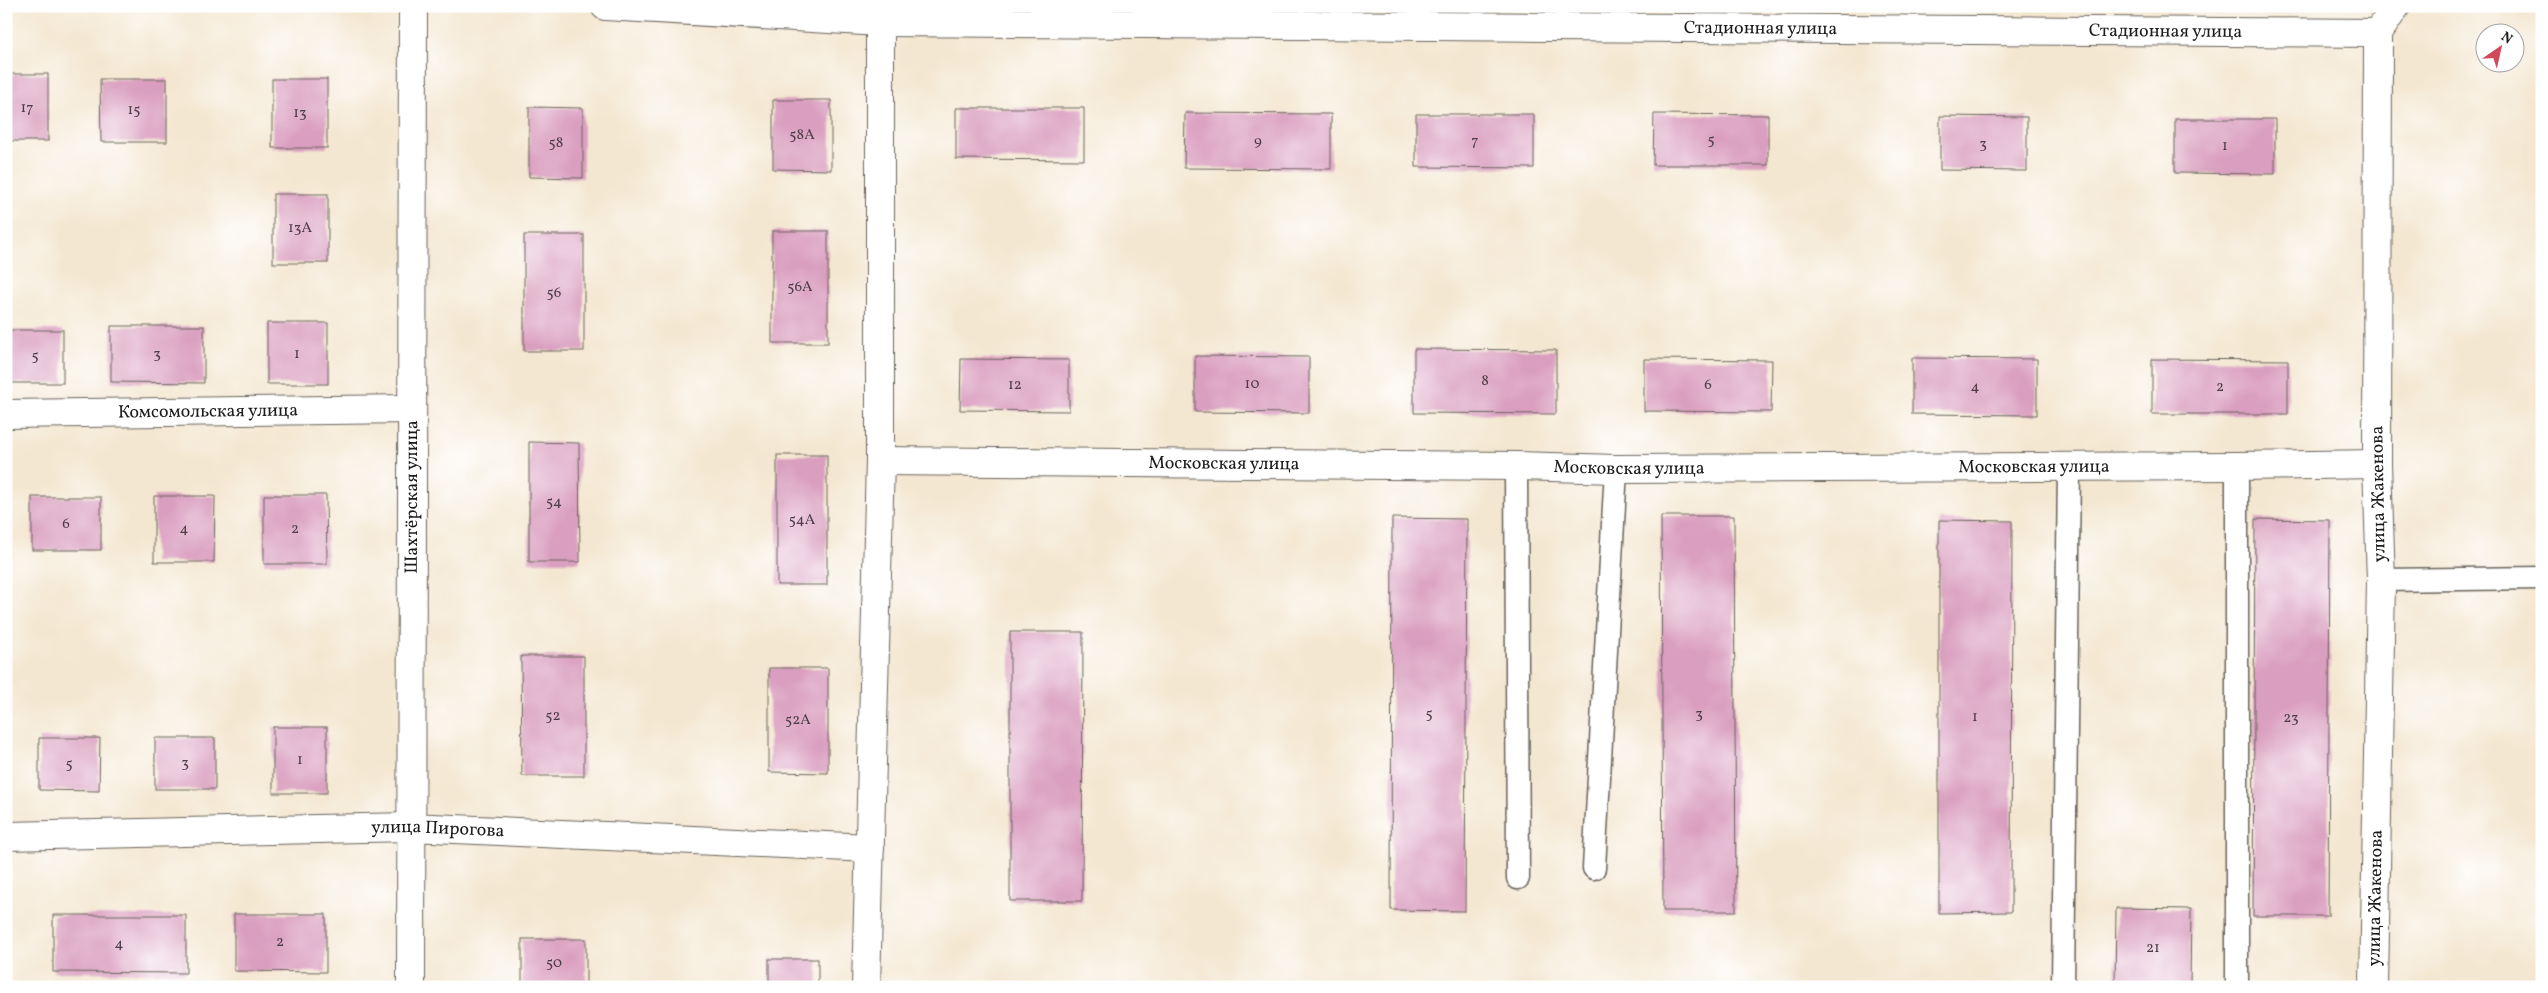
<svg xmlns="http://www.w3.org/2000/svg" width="2548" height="993" font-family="Vollkorn,serif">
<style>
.building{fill:#da9fc0}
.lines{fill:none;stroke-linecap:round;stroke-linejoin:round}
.lane-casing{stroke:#68635b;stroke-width:25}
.street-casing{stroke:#68635b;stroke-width:30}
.lane{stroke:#fff;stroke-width:22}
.street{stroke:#fff;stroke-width:28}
.labels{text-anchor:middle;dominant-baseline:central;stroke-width:5;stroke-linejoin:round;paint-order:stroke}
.number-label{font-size:15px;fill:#4c3d45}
.street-label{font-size:18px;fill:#1c1c1c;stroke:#fff}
</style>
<rect width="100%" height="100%" fill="#fff"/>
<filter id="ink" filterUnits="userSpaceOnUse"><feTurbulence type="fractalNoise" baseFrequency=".02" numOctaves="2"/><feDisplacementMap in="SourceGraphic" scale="10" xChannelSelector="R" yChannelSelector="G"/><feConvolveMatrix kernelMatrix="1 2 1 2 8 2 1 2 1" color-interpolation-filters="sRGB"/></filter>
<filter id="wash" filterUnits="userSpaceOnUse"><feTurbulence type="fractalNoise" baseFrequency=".0096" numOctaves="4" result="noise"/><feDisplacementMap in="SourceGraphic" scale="20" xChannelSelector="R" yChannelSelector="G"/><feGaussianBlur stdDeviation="1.12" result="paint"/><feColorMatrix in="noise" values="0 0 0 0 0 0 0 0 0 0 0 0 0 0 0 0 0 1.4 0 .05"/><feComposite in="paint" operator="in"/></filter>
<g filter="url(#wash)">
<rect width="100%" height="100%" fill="#f4e7d1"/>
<g id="blocks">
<g class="building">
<rect x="6" y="74" width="42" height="67"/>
<polygon points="100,79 167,79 167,142 101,142"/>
<rect x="272" y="79" width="55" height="69"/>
<polygon points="773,100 831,100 831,170 773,169"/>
<polygon points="529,107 583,108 583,178 529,177"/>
<polygon points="956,108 1084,108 1084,160 956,159"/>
<polygon points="1185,113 1331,114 1331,169 1184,168"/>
<polygon points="1416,114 1534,114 1534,168 1416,167"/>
<polygon points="1654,114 1768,115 1768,165 1653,165"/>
<polygon points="1940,116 2027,117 2027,171 1940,170"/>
<polygon points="2175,119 2275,119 2275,174 2175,173"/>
<rect x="273" y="194" width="55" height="69"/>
<rect x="772" y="231" width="56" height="112"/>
<rect x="524" y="235" width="60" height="116"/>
<rect x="267" y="323" width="61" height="61"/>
<polygon points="111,326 204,326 204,383 111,382"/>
<rect x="6" y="330" width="57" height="53"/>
<polygon points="1414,349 1556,350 1556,414 1414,413"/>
<polygon points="1195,356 1309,357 1309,413 1195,412"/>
<polygon points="1912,358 2037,359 2037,415 1912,414"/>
<polygon points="961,359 1069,360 1069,411 960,410"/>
<polygon points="1644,359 1772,360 1771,412 1644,411"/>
<polygon points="2152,359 2288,360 2288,414 2152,414"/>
<polygon points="529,442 579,443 580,562 529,562"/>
<rect x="777" y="455" width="50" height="130"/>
<polygon points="264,495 326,495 327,564 264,564"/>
<polygon points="154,496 215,496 214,562 154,562"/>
<rect x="32" y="497" width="69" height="53"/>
<polygon points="1661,516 1734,516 1736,911 1663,911"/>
<polygon points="1392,518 1467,519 1465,911 1391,910"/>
<polygon points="2255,519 2330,520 2328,916 2253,916"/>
<polygon points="1939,520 2012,521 2011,912 1939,913"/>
<polygon points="1010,632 1083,632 1082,901 1010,901"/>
<polygon points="521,656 584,656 584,776 522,776"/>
<polygon points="769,668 828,668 828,773 769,772"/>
<rect x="273" y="727" width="54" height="66"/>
<polygon points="39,738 100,738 99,791 39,790"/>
<rect x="155" y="738" width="60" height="51"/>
<polygon points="2116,908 2191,909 2190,987 2115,987"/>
<polygon points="234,914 326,914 326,972 234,971"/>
<polygon points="53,915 186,915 186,973 53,972"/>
<rect x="522" y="939" width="64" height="48"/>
<rect x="769" y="959" width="49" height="28"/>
</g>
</g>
</g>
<g filter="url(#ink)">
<use href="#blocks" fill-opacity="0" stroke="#68635b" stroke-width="1"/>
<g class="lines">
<defs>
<g id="lane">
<polyline points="1516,466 1518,878"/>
<polyline points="2237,466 2237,987"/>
<polyline points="2381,580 2542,578"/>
<polyline points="1594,868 1616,469"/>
<polyline points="2063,987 2069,467"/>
</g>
<g id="street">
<path id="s1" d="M605,6L880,22L2378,33"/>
<path id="s2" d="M6,414L412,409"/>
<path id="s3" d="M880,461L1516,466L1616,469L2237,466L2377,464"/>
<path id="s4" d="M6,836L410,827L870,848"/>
<path id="s5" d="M411,987L413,6"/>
<polyline points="866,987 880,461 880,22"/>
<path id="s6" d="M2374,987L2381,580L2377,464L2378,33L2396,6"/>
</g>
</defs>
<use href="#lane" class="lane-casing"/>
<use href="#street" class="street-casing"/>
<use href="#lane" class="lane"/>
<use href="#street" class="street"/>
</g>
</g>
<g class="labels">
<g class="number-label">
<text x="27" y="108">17</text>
<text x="134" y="110">15</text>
<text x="300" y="113">13</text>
<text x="802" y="135">58А</text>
<text x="1711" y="140">5</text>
<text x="1258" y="141">9</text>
<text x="1475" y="141">7</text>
<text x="556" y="143">58</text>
<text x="1983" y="144">3</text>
<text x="2225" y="146">1</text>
<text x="300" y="228">13А</text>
<text x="800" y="287">56А</text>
<text x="554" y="293">56</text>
<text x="157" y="354">3</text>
<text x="297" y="354">1</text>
<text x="35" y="356">5</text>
<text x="1485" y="381">8</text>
<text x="1252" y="384">10</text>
<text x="1015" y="385">12</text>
<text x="1708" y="385">6</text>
<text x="1975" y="387">4</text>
<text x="2220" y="387">2</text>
<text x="554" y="502">54</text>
<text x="802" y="520">54А</text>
<text x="66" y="524">6</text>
<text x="184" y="529">4</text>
<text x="295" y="529">2</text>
<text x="1429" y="714">5</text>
<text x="1699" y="714">3</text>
<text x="553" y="716">52</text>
<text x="1975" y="717">1</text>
<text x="2291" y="718">23</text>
<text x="798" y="720">52А</text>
<text x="300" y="760">1</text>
<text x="185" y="763">3</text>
<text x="69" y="764">5</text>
<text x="280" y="942">2</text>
<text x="119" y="944">4</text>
<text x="2153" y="948">21</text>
<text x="554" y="963">50</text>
</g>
<g class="street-label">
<text stroke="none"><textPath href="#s1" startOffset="1156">Стадионная улица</textPath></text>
<text stroke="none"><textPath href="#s1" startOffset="1561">Стадионная улица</textPath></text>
<text stroke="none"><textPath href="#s2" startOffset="202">Комсомольская улица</textPath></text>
<text stroke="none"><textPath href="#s3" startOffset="344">Московская улица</textPath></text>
<text stroke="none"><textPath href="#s3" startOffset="749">Московская улица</textPath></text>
<text stroke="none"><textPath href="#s3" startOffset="1154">Московская улица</textPath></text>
<text transform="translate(2379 494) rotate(-91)">улица Жакенова</text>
<text stroke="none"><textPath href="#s5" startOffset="490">Шахтёрская улица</textPath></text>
<text stroke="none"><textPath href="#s4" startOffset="432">улица Пирогова</textPath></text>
<text stroke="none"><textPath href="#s6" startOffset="89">улица Жакенова</textPath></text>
</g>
</g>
<rect width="2548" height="993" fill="none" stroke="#fff" stroke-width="25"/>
<g transform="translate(2500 48) rotate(34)"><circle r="24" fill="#ffffff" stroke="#a4a4a4"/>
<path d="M0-4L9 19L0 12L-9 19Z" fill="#d1495b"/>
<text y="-8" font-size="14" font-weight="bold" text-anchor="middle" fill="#1c1c1c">N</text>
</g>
</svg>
